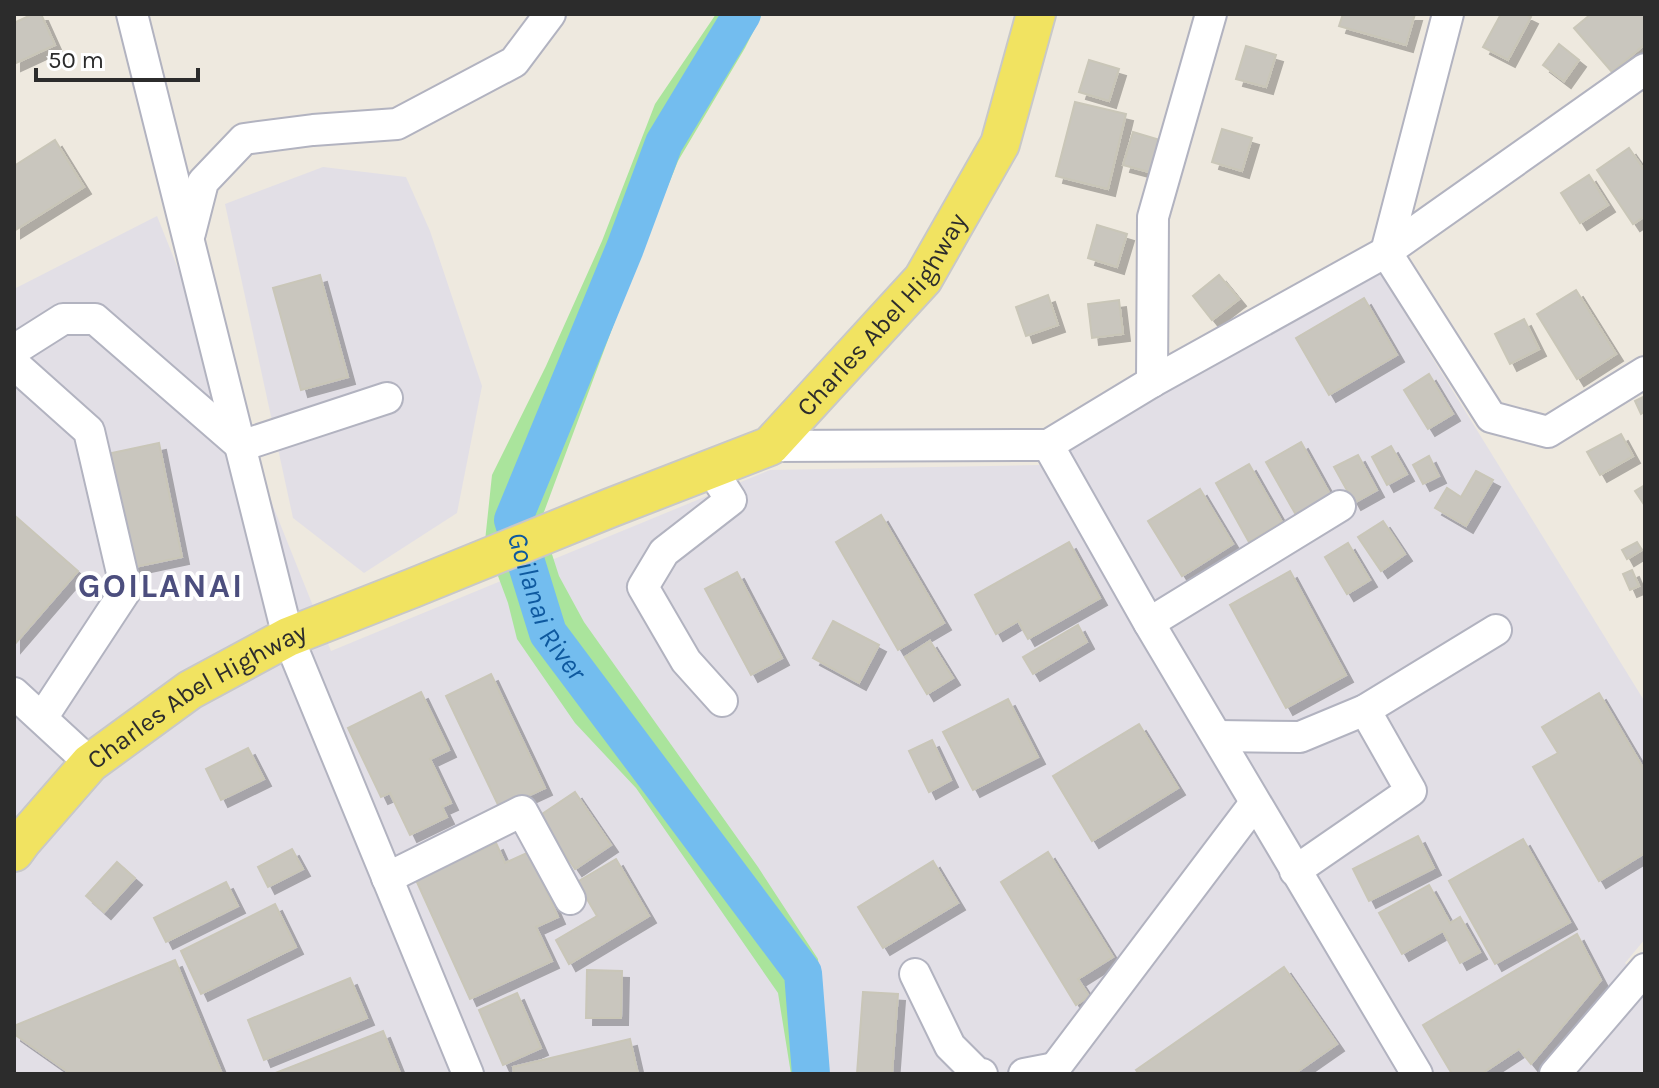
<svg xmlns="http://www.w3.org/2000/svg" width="1659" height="1088" font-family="Karla,sans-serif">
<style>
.industrial{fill:#e2dfe6}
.green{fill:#aae49c}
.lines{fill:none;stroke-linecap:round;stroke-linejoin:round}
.river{stroke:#73bdef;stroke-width:38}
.building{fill:#c9c6be;stroke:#c9c6b8;stroke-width:2;filter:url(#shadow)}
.minor-casing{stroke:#b2b3c0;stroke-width:34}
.major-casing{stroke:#c8c8c8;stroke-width:42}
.minor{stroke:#fff;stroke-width:30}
.major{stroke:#f1e361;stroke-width:38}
.labels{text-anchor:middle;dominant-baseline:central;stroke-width:8;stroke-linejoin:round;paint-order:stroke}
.street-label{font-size:26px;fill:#2c2c2c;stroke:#fff}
.water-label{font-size:28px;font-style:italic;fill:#0e599f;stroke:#fff}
.district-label{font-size:34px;font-weight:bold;letter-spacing:2px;fill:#4c4e7e;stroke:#fff}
</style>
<defs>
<filter id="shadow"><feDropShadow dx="7" dy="7" stdDeviation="0" flood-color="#0004"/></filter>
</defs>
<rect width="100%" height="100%" fill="#eee9df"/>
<g class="industrial">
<polygon points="323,167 406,177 430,231 482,386 457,513 364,573 293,518 225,204"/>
<polygon points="157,216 331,651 770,470 1039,465 1378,270 1645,702 1645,939 1625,963 1645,985 1645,1074 14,1074 14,289"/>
</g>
<polygon class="green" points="716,14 762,14 745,48 678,161 635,267 541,520 559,576 584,622 758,867 818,959 826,1074 791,1074 778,993 636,788 575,723 517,639 508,603 485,541 492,475 546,366 602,241 655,104"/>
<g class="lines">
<path class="river" id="s1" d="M742,14L664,143L625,248L513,520L548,633L803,973L811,1074"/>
</g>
<g class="building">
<polygon points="33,14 41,14 55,45 14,64 14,23"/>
<polygon points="1343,14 1415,14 1406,45 1339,26"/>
<polygon points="1501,14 1525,14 1531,17 1508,60 1483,47"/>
<polygon points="1591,14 1645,14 1645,44 1612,72 1574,28"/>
<polygon points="1559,44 1579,60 1564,81 1543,65"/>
<polygon points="1246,46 1276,55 1266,87 1236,79"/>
<polygon points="1089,60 1119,69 1109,101 1079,92"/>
<polygon points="1075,102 1126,114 1108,189 1056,176"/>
<polygon points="1222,129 1252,138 1242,171 1212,162"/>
<polygon points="1133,132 1163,141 1153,173 1123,165"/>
<polygon points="55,140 84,187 14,231 14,166"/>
<polygon points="1629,148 1645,171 1645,216 1633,224 1597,170"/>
<polygon points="1589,175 1608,205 1580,223 1561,193"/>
<polygon points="1097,225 1127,234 1117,267 1088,258"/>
<polygon points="320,275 348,377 301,390 273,288"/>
<polygon points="1219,275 1239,299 1212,320 1193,296"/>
<polygon points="1576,290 1616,354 1577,379 1537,314"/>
<polygon points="1048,295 1058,325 1026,336 1016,307"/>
<polygon points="1364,298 1397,355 1329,395 1296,338"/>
<polygon points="1119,300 1123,334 1092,338 1088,304"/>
<polygon points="1524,319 1539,349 1510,364 1495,334"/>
<polygon points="1429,374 1453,414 1428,429 1404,390"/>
<polygon points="1645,396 1645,411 1641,414 1635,401"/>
<polygon points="1621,434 1633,456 1600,475 1587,452"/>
<polygon points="1301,442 1331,496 1296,515 1266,462"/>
<polygon points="159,443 182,557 130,568 107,454"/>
<polygon points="1391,446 1407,474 1387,485 1372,457"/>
<polygon points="1358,455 1377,490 1354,503 1334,467"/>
<polygon points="1429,456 1439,476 1423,484 1413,465"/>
<polygon points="1249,464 1282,522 1249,542 1216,483"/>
<polygon points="1476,471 1493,480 1466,526 1435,508 1447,488 1461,497"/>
<polygon points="1645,485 1645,506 1635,491"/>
<polygon points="1200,489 1233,544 1182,576 1148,521"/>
<polygon points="14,515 78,571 14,645"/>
<polygon points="881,515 944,623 898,650 836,542"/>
<polygon points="1383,521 1405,554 1381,571 1358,537"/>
<polygon points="1069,542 1100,598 1028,639 1018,621 996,634 975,595"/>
<polygon points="1637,542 1642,550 1627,559 1622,550"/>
<polygon points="1348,543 1370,580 1347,594 1325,557"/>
<polygon points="1632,570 1639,586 1630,590 1623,574"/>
<polygon points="1290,571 1346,675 1286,708 1230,605"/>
<polygon points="737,572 782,658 751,675 705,589"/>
<polygon points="833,621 879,645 859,683 813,658"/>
<polygon points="1078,625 1087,642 1033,674 1023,657"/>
<polygon points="930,641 953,678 927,694 905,657"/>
<polygon points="491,674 545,788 500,809 446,696"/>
<polygon points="421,692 449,750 430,759 451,803 442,807 447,817 410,835 390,793 381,797 348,728"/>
<polygon points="1599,693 1645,771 1645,853 1599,881 1533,767 1558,753 1542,727"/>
<polygon points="1008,699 1038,757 973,790 943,732"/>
<polygon points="1139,724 1178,788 1092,841 1053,776"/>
<polygon points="932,740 951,780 929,792 909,751"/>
<polygon points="248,748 264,779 221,800 206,769"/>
<polygon points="575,792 611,845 575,869 539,816"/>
<polygon points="1418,836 1434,868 1369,901 1353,869"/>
<polygon points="1523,839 1570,922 1495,964 1449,881"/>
<polygon points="496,843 505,863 529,852 558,917 536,927 552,961 470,999 416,880"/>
<polygon points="292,849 303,869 268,887 258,867"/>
<polygon points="1048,852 1113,957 1078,979 1089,996 1076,1005 1001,882"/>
<polygon points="616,859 649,916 569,964 556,940 597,916 577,882"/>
<polygon points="933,861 958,903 883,948 858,907"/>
<polygon points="117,862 135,878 104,912 86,896"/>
<polygon points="226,882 238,906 166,942 154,918"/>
<polygon points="1429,885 1450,923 1460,917 1480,952 1460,963 1443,931 1402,954 1379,913"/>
<polygon points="275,904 296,947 201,994 181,951"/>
<polygon points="1577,934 1601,980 1531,1064 1519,1049 1481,1074 1452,1074 1423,1025"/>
<polygon points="175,960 222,1074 71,1074 14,1034 14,1026"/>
<polygon points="1284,967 1337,1044 1294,1074 1139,1074 1136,1070"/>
<polygon points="587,970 622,971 621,1018 586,1018"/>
<polygon points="350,978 367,1018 264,1060 248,1020"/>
<polygon points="863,992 898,994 892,1074 857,1074"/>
<polygon points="517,993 541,1048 503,1065 479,1010"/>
<polygon points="383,1031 400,1073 397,1074 273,1074"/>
<polygon points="630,1039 638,1074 514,1074 513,1067"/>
</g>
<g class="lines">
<defs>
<g id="minor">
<polyline points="132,14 288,637 468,1074"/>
<polyline points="1448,14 1386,252 1491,417 1548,432 1645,372"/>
<polyline points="190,233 203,182 244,139 313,130 397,124 514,62 550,14"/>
<polyline points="14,350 63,319 95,319 241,446 387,398"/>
<polyline points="14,364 89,431 126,590 42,718"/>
<polyline points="1152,382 1153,217 1211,14"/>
<polyline points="1048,445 1152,382 1386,252 1645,69"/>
<polyline points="770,446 1048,445 1149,623 1417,1074"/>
<polyline points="711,469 731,500 664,552 643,587 686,661 722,701"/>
<polyline points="1149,623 1340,506"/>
<polyline points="14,693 90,763"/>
<polyline points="1217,736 1300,737 1365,710 1496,630"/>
<polyline points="1295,871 1411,791 1365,710"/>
<polyline points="387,878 522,811 570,899"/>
<polyline points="915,974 950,1046 977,1073 982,1074"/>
<polyline points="1024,1074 1055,1068"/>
<polyline points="1054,1074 1055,1068 1255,803"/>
<polyline points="1555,1074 1645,969"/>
</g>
<g id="major">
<path id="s2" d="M14,852L22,841L90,763L190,690L288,637L413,588L610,508L770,446L923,279L1000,144L1036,14"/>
</g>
</defs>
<use href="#minor" class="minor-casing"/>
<use href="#major" class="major-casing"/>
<use href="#minor" class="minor"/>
<use href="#major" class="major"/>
</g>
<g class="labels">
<g class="street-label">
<text stroke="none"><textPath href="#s2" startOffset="1044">Charles Abel Highway</textPath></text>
<text stroke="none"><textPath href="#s2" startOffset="244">Charles Abel Highway</textPath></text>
</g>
<g class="water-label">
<text stroke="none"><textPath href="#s1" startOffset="650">Goilanai River</textPath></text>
</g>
<g class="district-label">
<text x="161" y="586">GOILANAI</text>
</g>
</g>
<rect width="1659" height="1088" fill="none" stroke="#2c2c2c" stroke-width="32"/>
<path d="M36 68v12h162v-12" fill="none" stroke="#2c2c2c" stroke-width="4"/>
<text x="48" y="68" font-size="24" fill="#2c2c2c" stroke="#ffffff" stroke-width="6" paint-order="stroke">50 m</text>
</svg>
